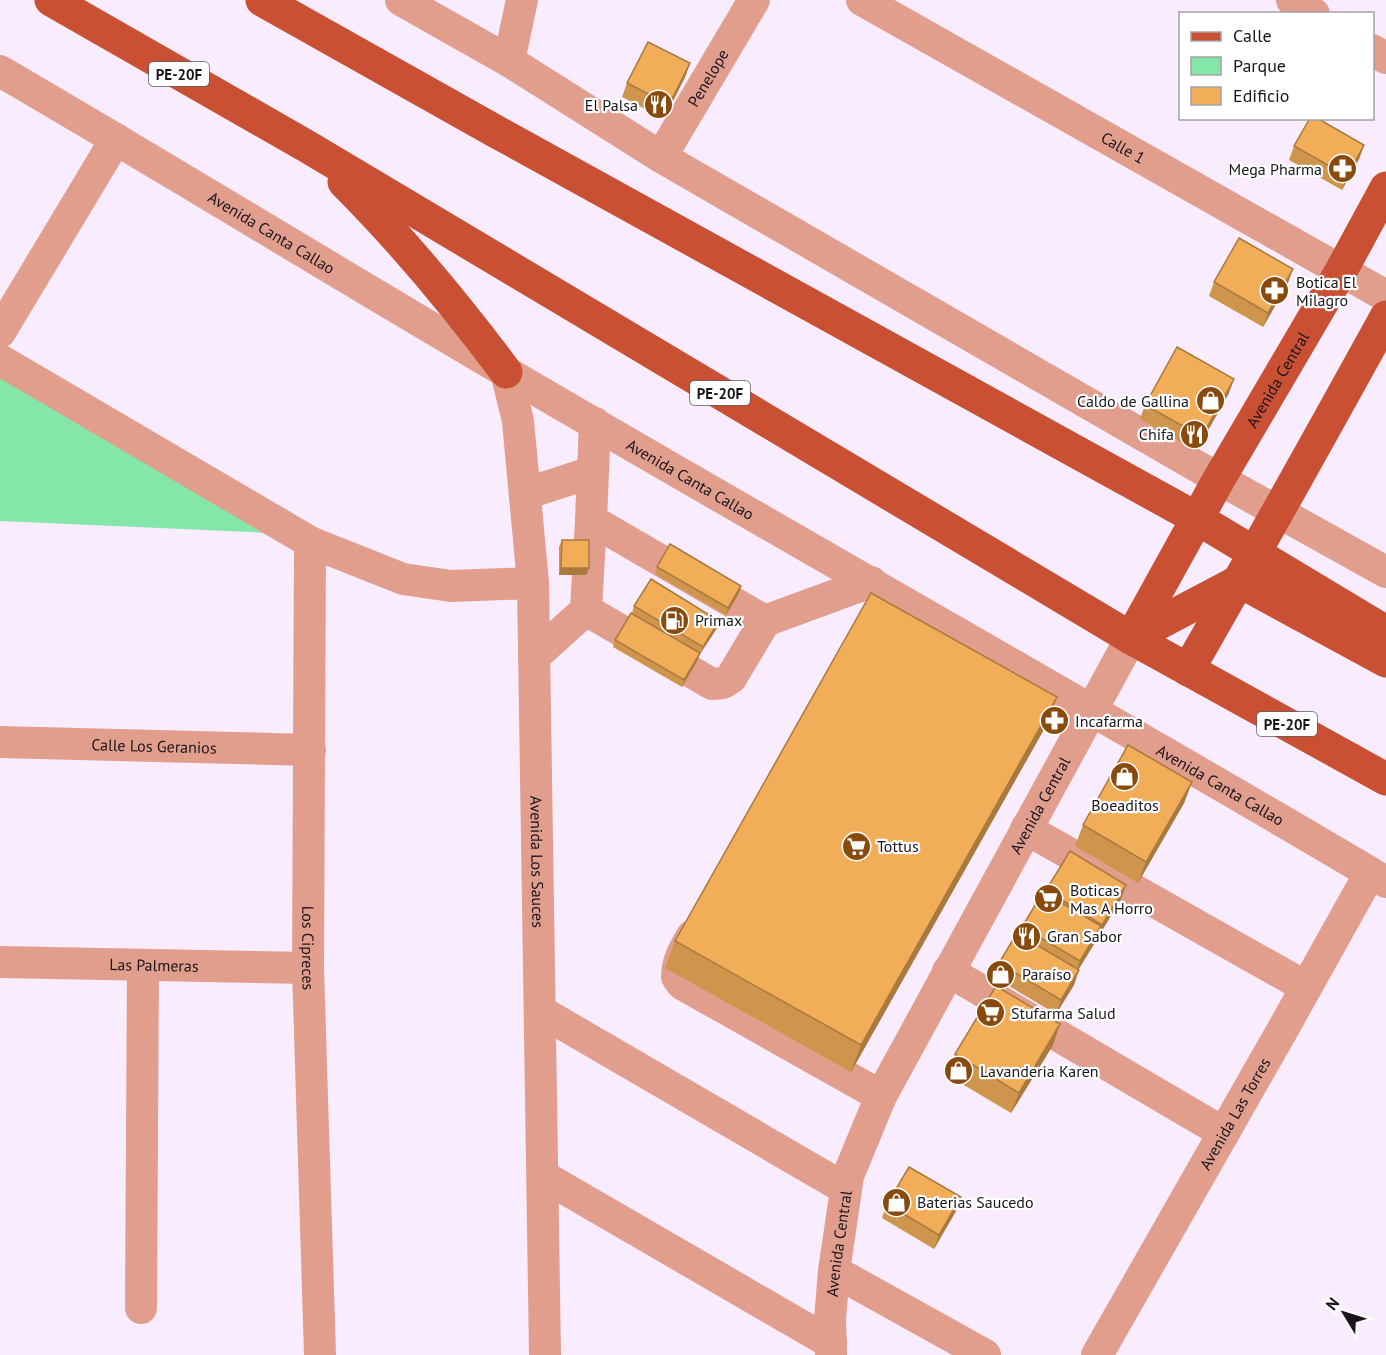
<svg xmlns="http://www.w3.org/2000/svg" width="1386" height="1355" font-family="'PT Sans',sans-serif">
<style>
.green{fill:#84e6a9}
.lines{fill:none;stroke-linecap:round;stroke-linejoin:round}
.minor{stroke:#e29e8d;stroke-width:32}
.major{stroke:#c95033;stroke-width:33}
.wall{fill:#d0954c}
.shaded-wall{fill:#a9793e}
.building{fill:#f2ad58;stroke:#a9793e;stroke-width:1.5}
.labels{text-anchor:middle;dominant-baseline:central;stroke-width:4.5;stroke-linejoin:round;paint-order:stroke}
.shield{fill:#fff;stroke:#5f5b61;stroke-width:1.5}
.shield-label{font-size:15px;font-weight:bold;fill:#1a151d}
.street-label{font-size:16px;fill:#1a151d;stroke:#fff}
.poi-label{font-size:16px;fill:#1a151d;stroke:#fff;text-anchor:start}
</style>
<rect width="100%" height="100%" fill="#f8ecfe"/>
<polygon class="green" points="0,378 272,533 0,521"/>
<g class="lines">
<g class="minor">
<polyline points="401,0 509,61 661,157 1219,479 1386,572"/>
<path id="s1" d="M862,0L1386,296"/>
<polyline points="1292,0 1314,14"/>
<polyline points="1372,50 1386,58"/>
<polyline points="509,61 522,0"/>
<path id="s2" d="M0,71C170,170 337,273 506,372C799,544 1094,709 1386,882"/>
<path id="s3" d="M661,157L754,0"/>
<polyline points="0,332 116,139"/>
<polyline points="0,360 310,542 403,579 451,586 533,583"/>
<path id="s4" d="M506,372L518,421L533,583L545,1355"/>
<polyline points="595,423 591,520 765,621 871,582"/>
<polyline points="525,494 592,472"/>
<path id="s5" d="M310,542L308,968L320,1355"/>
<polyline points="586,610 712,684 723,683 731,678 765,621"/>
<polyline points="534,657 586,610 591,520"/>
<path id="s6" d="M0,742L310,750"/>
<polyline points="1026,829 1306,987"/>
<path d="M692,936C684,950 677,961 677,977L682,984L881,1096"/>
<path id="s7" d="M0,962L308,968"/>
<polyline points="948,971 1224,1133"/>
<polyline points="540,1011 846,1189"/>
<polyline points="543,1176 831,1343"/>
<polyline points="834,1271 985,1355"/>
<polyline points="141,1308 143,965"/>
<path id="s8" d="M831,1355L830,1319L834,1271L848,1176L881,1096L1131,638"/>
<path id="s9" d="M1097,1355L1283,1029L1370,873"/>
</g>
<g class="major">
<polyline points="51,0 308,147 1131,638 1386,779"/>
<polyline points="262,0 495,131 1198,519 1386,632"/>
<path d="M344,182C403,241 456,305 506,372"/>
<path id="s10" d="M1131,638L1219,479L1341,271L1386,188"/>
<polyline points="1131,638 1239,581 1386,661"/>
<path d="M1188,670C1255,553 1321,435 1386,317"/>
</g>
</g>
<g class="wall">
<polygon points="690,63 685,77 668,111 655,114 622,97 627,83"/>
<polygon points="1364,145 1359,159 1342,190 1289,160 1294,146"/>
<polygon points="1214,282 1288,283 1263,327 1209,296"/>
<polygon points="1229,393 1202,441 1194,446 1185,444 1140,419 1145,405"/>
<polygon points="562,540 589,568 586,575 559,575 559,547"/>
<polygon points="657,567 739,593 726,615 655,574"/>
<polygon points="634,606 719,621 717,628 700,654 697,661 682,687 613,647 615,640 671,636 632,613"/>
<polygon points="1047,724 851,1072 665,968 675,941"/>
<polygon points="1192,782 1184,803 1138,883 1075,846 1083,825"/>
<polygon points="1126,885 1121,899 1078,970 1074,985 1056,1014 994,977 999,963 1020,934 1022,927 1046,890"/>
<polygon points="1053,1045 1011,1113 947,1075 955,1054"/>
<polygon points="887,1204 956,1211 934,1249 882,1218"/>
</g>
<g class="shaded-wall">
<polygon points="690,63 685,77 668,111 655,114 660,100"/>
<polygon points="1364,145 1359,159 1342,190 1347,176"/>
<polygon points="1293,269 1288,283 1263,327 1268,313"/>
<polygon points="1234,379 1229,393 1202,441 1194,446 1185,444 1190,430"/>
<polygon points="561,568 589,568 586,575 559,575"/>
<polygon points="741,586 739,593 726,615 728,608"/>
<polygon points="719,621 717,628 700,654 703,647"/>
<polygon points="700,653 697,661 682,687 684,680"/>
<polygon points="1057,697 1047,724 851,1072 861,1045"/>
<polygon points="1192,782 1184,803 1138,883 1146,862"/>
<polygon points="1126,885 1121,899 1097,939 1102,925"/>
<polygon points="1101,926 1096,941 1075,975 1080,961"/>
<polygon points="1079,970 1074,985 1056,1014 1061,1000"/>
<polygon points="1060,1024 1053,1045 1011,1113 1019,1093"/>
<polygon points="961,1197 956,1211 934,1249 939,1235"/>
</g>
<g class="building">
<polygon points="648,42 690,63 673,97 660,100 627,83"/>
<polygon points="1310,118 1317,118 1364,145 1347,176 1294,146"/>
<polygon points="1239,238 1293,269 1268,313 1214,282"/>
<polygon points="1177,347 1234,379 1207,427 1199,432 1190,430 1145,405"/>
<polygon points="562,540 589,540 589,568 561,568"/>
<polygon points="670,544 741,586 728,608 657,567"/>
<polygon points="651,579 719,621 703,647 634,606"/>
<polygon points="871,593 1057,697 861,1045 675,941"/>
<polygon points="631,613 700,653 684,680 615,640"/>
<polygon points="1128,745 1192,782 1146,862 1083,825"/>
<polygon points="1070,851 1126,885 1102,925 1046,890"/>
<polygon points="1043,892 1101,926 1080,961 1022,927"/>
<polygon points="1017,933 1079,970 1061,1000 999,963"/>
<polygon points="996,986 1060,1024 1019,1093 955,1054"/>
<polygon points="909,1167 961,1197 939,1235 887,1204"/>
</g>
<defs>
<symbol id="restaurant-disc" viewBox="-11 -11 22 22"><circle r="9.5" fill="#884a0d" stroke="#fff"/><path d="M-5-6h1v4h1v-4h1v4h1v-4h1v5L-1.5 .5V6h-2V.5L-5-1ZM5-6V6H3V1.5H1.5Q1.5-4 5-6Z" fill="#fff"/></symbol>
<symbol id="pharmacy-disc" viewBox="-11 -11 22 22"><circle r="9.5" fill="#884a0d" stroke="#fff"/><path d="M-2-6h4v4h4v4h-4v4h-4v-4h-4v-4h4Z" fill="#fff"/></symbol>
<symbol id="shop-disc" viewBox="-11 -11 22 22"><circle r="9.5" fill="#884a0d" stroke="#fff"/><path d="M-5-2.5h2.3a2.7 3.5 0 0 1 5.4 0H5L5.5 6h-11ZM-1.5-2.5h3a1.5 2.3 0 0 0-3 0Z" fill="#fff"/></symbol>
<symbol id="fuel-disc" viewBox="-11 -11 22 22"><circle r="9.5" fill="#884a0d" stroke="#fff"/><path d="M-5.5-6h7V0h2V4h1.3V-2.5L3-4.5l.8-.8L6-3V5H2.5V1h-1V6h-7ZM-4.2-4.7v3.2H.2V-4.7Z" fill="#fff"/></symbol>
<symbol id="supermarket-disc" viewBox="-11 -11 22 22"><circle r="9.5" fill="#884a0d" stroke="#fff"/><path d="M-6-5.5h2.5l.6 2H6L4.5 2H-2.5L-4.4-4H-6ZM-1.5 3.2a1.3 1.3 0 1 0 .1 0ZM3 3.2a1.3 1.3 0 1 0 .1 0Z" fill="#fff"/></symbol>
</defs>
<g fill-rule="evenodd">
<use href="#restaurant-disc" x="642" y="88" width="33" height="33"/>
<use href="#pharmacy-disc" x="1326" y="152" width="33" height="33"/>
<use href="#pharmacy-disc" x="1258" y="274" width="33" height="33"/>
<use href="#shop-disc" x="1194" y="384" width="33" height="33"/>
<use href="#restaurant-disc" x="1178" y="418" width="33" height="33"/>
<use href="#fuel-disc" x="658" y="604" width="33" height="33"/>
<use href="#pharmacy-disc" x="1038" y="704" width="33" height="33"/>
<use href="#shop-disc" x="1108" y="760" width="33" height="33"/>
<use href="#supermarket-disc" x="840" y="830" width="33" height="33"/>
<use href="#supermarket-disc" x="1032" y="882" width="33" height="33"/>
<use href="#restaurant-disc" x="1010" y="920" width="33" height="33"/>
<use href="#shop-disc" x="984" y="958" width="33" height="33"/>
<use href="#supermarket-disc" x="974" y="996" width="33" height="33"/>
<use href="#shop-disc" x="942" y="1054" width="33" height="33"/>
<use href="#shop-disc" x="880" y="1186" width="33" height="33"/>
</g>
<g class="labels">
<g class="shield">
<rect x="149" y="62" width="60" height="24" rx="4.5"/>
<rect x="690" y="381" width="60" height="24" rx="4.5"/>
<rect x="1257" y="712" width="60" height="24" rx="4.5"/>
</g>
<g class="shield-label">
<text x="179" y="74">PE-20F</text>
<text x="720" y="393">PE-20F</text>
<text x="1287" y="724">PE-20F</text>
</g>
<g class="street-label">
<text stroke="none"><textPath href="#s3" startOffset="92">Penelope</textPath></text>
<text stroke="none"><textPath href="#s1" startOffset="300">Calle 1</textPath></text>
<text stroke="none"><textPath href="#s2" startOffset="316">Avenida Canta Callao</textPath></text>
<text stroke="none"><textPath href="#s10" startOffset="297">Avenida Central</textPath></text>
<text stroke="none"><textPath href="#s2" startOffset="802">Avenida Canta Callao</textPath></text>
<text stroke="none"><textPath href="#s6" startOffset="154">Calle Los Geranios</textPath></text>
<text stroke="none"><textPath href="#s2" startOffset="1414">Avenida Canta Callao</textPath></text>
<text stroke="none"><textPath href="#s8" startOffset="598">Avenida Central</textPath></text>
<text stroke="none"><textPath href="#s4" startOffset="492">Avenida Los Sauces</textPath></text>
<text stroke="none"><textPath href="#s5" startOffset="406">Los Cipreces</textPath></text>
<text stroke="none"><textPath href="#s7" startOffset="154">Las Palmeras</textPath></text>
<text stroke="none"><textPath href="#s9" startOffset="278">Avenida Las Torres</textPath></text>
<text stroke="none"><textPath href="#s8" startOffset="112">Avenida Central</textPath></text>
</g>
<g class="poi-label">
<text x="638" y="105" text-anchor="end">El Palsa</text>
<text x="1322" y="169" text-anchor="end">Mega Pharma</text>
<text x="1296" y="282">Botica El<tspan x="1296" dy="18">Milagro</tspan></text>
<text x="1189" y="401" text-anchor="end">Caldo de Gallina</text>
<text x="1174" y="434" text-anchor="end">Chifa</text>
<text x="695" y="620">Primax</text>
<text x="1075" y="721">Incafarma</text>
<text x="1125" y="805" text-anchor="middle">Boeaditos</text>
<text x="877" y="846">Tottus</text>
<text x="1070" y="890">Boticas<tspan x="1070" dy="18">Mas A Horro</tspan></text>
<text x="1047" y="936">Gran Sabor</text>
<text x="1022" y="974">Paraíso</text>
<text x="1011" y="1013">Stufarma Salud</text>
<text x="980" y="1071">Lavanderia Karen</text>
<text x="917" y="1202">Baterias Saucedo</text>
</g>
</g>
<rect x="1179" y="12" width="195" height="108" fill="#ffffff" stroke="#a3a1a5" stroke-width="1.5"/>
<rect x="1191" y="32" width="30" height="9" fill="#c95033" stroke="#a3a1a5" stroke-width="1.5"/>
<text x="1233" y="42" font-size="18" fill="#1a151d">Calle</text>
<rect x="1191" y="57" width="30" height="18" fill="#84e6a9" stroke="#a3a1a5" stroke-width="1.5"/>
<text x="1233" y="72" font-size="18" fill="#1a151d">Parque</text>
<rect x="1191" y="87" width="30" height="18" fill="#f2ad58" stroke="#a3a1a5" stroke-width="1.5"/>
<text x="1233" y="102" font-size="18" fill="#1a151d">Edificio</text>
<g transform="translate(1344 1313) rotate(308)" stroke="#ffffff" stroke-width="4.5" paint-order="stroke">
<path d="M0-4.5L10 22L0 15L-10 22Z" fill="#1a151d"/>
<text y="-9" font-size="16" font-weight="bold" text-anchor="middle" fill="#1a151d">N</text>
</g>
</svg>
